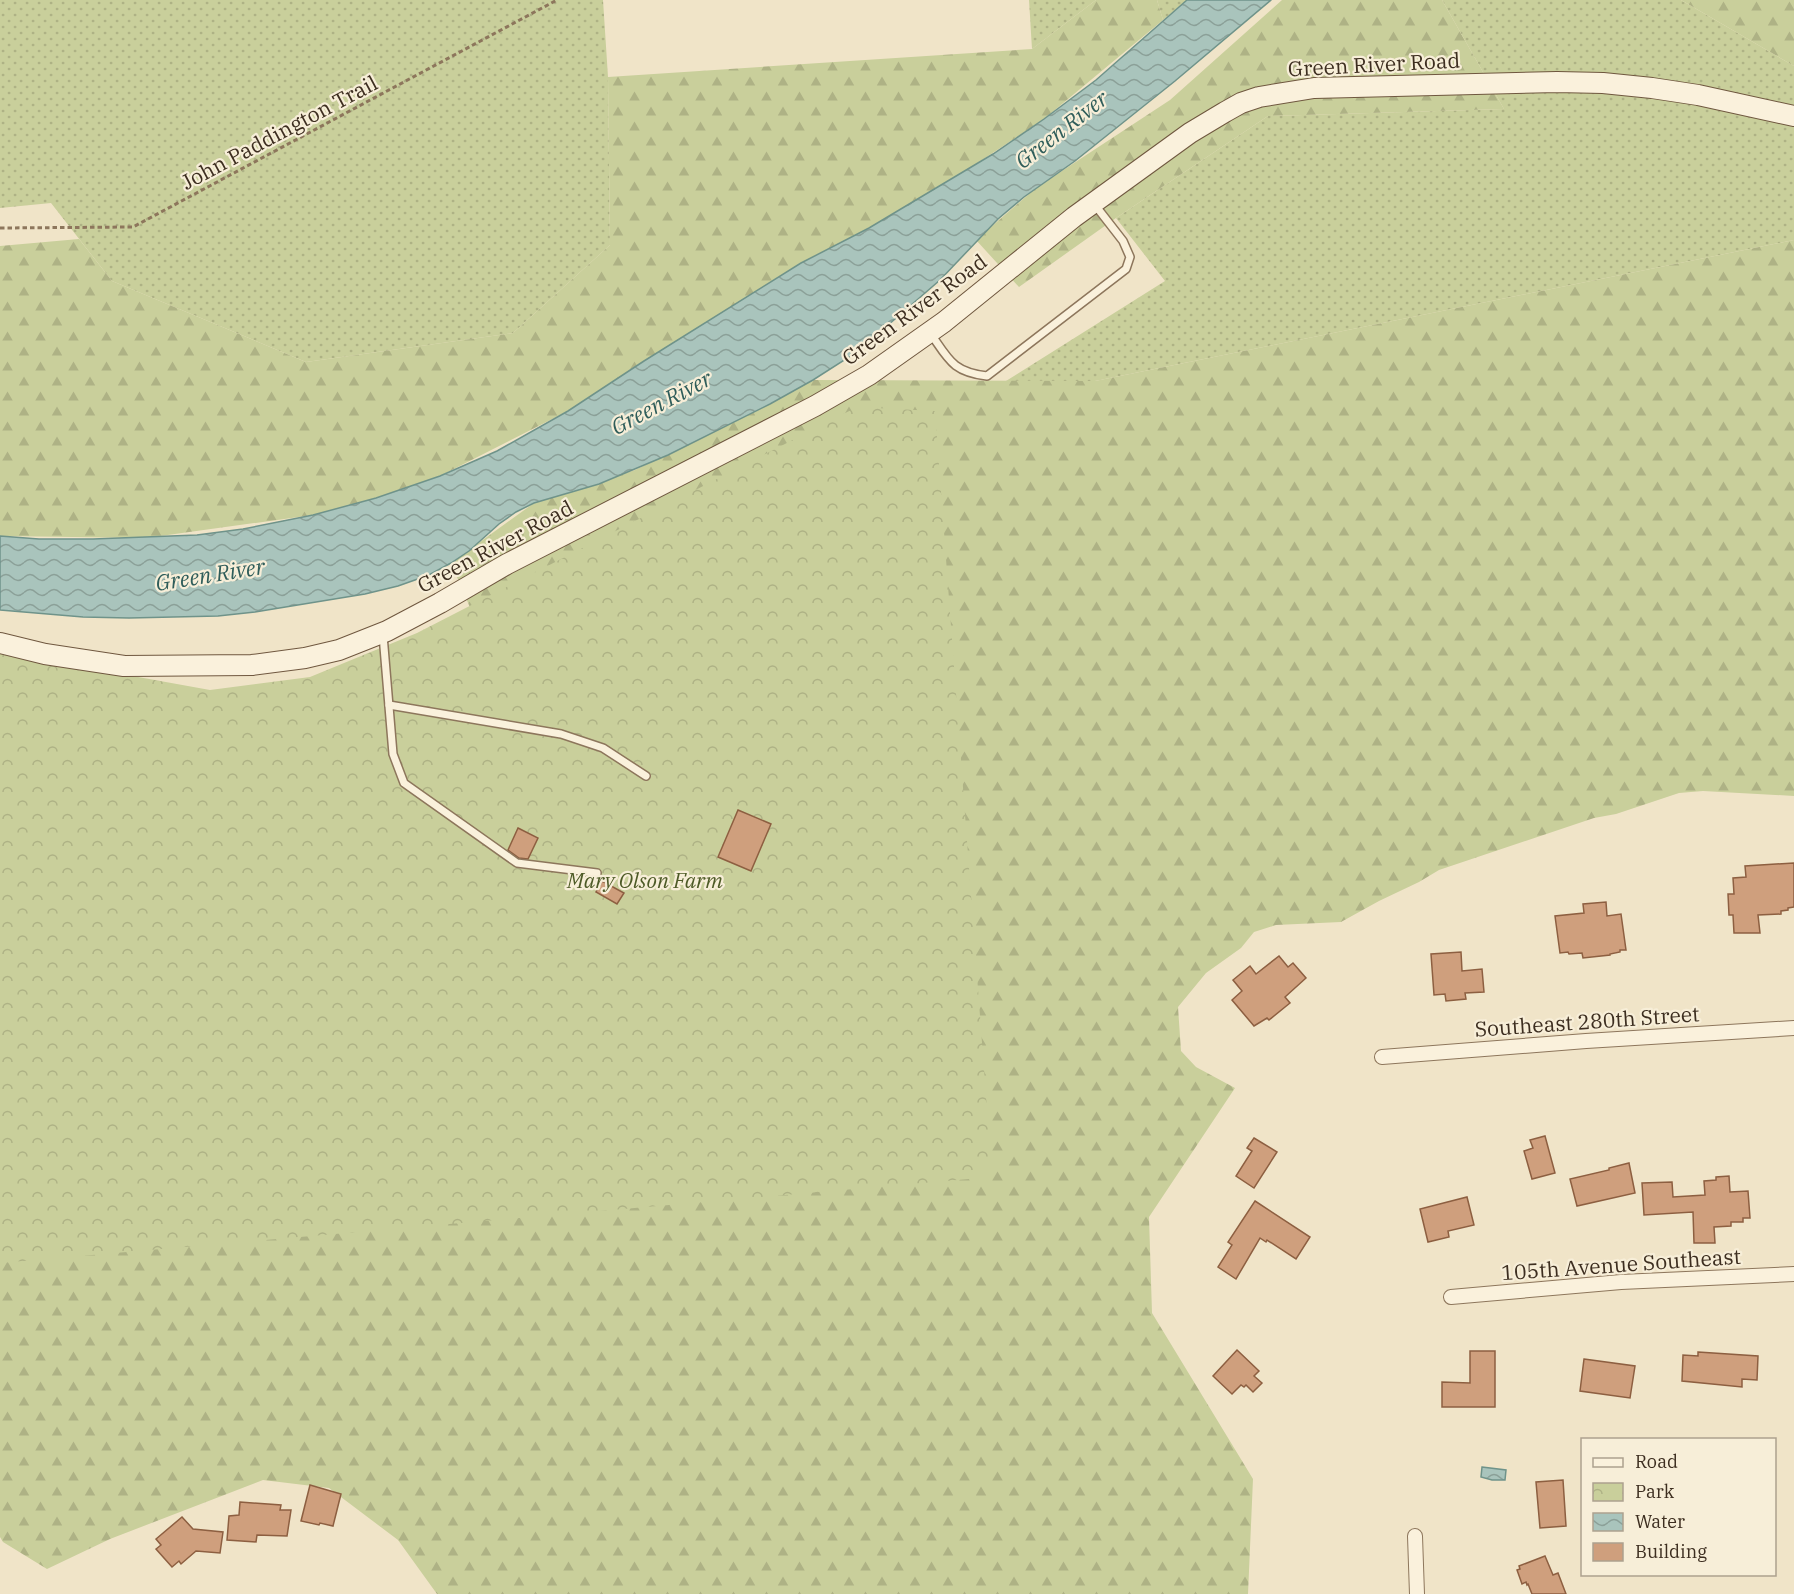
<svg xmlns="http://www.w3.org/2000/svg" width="1794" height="1594" font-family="'IBM Plex Serif',serif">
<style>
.grass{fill:url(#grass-dots)}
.forest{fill:url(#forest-firs)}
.park{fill:url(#park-crowns)}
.water{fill:url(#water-waves);stroke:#6f938a;stroke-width:1.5}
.building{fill:#cf9f7d;stroke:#8d5f41;stroke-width:1.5}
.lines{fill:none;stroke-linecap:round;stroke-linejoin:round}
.lane-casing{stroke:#8d765c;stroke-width:10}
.street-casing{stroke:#8d765c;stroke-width:16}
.secondary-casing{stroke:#6f573f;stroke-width:22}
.path{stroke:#8d765c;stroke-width:3;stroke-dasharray:4.5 3;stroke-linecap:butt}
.lane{stroke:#faf1dc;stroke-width:7}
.street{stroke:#faf1dc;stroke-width:14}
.secondary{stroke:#faf1dc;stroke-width:20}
.labels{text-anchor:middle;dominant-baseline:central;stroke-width:4.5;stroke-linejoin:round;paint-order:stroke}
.street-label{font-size:21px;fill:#3d2e20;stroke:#f7eed8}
.park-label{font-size:21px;font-style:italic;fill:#4d5a26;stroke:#f7eed8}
.water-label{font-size:22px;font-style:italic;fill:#2f5d5a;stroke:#f7eed8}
</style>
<defs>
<pattern id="grass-dots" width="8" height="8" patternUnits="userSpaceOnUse" patternTransform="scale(1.5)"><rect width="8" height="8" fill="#c9cf9b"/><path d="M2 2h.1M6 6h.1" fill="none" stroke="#aeb285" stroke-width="1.8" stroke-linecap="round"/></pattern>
<pattern id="forest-firs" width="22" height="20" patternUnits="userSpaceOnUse" patternTransform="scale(1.5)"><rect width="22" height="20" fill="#c9cf9b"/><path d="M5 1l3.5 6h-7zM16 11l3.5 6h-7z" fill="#aeb285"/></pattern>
<pattern id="park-crowns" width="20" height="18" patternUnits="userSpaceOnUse" patternTransform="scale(1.5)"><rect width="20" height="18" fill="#c9cf9b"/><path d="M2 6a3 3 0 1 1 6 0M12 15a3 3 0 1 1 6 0" fill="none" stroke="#aeb285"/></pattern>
<pattern id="water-waves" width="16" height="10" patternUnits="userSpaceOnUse" patternTransform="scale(1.5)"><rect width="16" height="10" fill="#a9c4bc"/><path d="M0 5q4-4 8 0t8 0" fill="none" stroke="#8ba098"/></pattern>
</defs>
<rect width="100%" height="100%" fill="#f0e4c8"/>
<g class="grass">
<polygon points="0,0 603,0 608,77 610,245 513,333 306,362 112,281 51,203 0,208"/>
<polygon points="1029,0 1096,0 1032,49"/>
<polygon points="1157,0 1187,0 1163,20"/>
<polygon points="1442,0 1681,0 1794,66 1794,240 1095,381 1006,381 1165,281 1116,218 1268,116 1504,109"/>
</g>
<g class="forest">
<polygon points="1096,0 1157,0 1163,20 1044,119 944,185 869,228 801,263 568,411 440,476 376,498 313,515 146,538 0,536 0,246 79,239 112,281 306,362 513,333 610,245 608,77 1032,49"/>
<polygon points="1282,0 1442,0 1504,109 1268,116 1116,218 1019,287 976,240 1036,188 1170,100"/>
<polygon points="1681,0 1794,0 1794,66"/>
<polygon points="1794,240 1794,796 1703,791 1679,793 1616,814 1594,818 1439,870 1419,882 1379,901 1341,922 1276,925 1254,932 1241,948 1206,973 1178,1007 1181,1051 1196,1067 1235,1088 1149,1217 1152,1313 1253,1479 1248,1594 437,1594 398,1540 329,1488 263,1480 110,1539 47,1569 3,1542 0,1537 0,640 117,786 489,652 451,563 534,503 635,470 770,404 813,380 1095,381"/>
</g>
<polygon class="park" points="857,407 935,411 992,1177 0,1263 0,652 210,690 310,677 417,633"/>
<g class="water">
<polygon points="1187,0 1271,0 1175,81 1075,161 1024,197 998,219 940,280 857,352 813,380 770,404 668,455 599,484 534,503 516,512 499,524 469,551 451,563 429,575 398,586 365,594 255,612 218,616 129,618 83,617 0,610 0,536 39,539 93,539 197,535 243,529 313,515 376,498 440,476 497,451 568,411 644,361 801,263 869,228 993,154 1044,119 1096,80"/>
<polygon points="1482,1467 1506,1470 1505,1480 1492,1480 1481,1477"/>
</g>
<g class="building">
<polygon points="738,810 771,824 751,871 718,857"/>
<polygon points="518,828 538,838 528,859 519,858 508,850"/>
<polygon points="1794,863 1794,907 1788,908 1788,910 1781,911 1781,914 1758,915 1760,933 1734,933 1733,915 1729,915 1728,894 1734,894 1733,878 1746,877 1745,866"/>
<polygon points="602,881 624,893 617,904 596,892"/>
<polygon points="1606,902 1607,916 1621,914 1626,950 1620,950 1620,952 1610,954 1610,955 1583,958 1582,953 1569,954 1568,952 1560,953 1555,916 1584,913 1583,904"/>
<polygon points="1461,952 1462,971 1482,969 1484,992 1465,993 1466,999 1446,1001 1445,994 1434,995 1431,954"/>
<polygon points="1279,956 1288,967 1293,963 1306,978 1285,997 1290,1003 1269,1020 1267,1018 1254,1026 1232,1000 1242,991 1233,980 1250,966 1256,974"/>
<polygon points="1545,1136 1555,1173 1532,1179 1524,1151 1533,1148 1530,1140"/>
<polygon points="1254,1138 1277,1152 1254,1188 1236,1176 1252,1151 1247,1148"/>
<polygon points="1629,1163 1635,1193 1577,1206 1570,1179 1609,1170 1609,1168"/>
<polygon points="1729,1176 1730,1192 1748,1191 1750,1218 1743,1218 1743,1222 1731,1222 1731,1226 1714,1227 1715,1243 1694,1243 1693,1212 1644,1215 1642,1183 1672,1182 1673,1197 1705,1195 1704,1181 1716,1180 1716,1177"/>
<polygon points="1467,1197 1474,1225 1448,1231 1449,1237 1428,1242 1420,1209"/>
<polygon points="1255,1201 1310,1237 1296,1259 1267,1240 1266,1242 1260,1238 1236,1279 1218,1267 1232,1245 1228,1242"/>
<polygon points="1237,1350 1259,1371 1254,1376 1262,1383 1253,1392 1246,1385 1244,1387 1241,1385 1232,1394 1213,1376"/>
<polygon points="1470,1351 1495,1351 1495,1407 1442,1407 1442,1382 1470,1383"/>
<polygon points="1698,1352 1758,1356 1757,1380 1742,1379 1742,1387 1682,1381 1683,1355 1698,1356"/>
<polygon points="1584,1359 1635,1366 1630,1398 1580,1391"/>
<polygon points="1563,1480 1566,1526 1540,1528 1536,1482"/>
<polygon points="310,1485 341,1494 333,1526 320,1523 319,1525 301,1521"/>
<polygon points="240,1502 281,1505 280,1510 291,1510 287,1536 257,1535 256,1542 227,1540 229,1516 239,1515"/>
<polygon points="182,1517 193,1529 223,1532 220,1553 196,1551 181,1564 179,1561 172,1567 156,1549 161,1545 156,1539"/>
<polygon points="1545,1556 1553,1575 1558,1573 1566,1594 1532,1594 1528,1584 1527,1585 1526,1582 1522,1584 1517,1570 1520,1569 1519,1566"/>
</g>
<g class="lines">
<defs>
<g id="lane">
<path d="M931,334C949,360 953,372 987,376L1126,269L1130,257L1123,241L1095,205"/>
<polyline points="383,635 393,754 404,783 517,863 597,873"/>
<polyline points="389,705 561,734 603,748 646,776"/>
</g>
<g id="street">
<polyline points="1382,1057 1586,1041 1794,1028"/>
<polyline points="1451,1297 1621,1282 1794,1274"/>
<polyline points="1415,1536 1417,1594"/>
</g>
<polyline id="secondary" points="0,643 45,654 124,666 252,665 305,658 339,650 387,631 440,603 507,564 815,406 869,375 944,322 1074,217 1190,133 1225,112 1241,103 1259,97 1314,88 1557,82 1603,83 1652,88 1698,95 1794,116"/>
</defs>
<use href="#lane" class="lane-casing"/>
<use href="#street" class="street-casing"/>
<use href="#secondary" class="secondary-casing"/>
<polyline class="path" points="0,228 133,227 557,0"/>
<use href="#lane" class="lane"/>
<use href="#street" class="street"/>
<use href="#secondary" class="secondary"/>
</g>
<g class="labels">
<g class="street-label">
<text transform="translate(1374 64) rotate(-3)">Green River Road</text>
<text transform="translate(279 132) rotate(-28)">John Paddington Trail</text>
<text transform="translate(914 309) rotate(-36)">Green River Road</text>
<text transform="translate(495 546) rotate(-28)">Green River Road</text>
<text transform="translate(1587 1021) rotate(-4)">Southeast 280th Street</text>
<text transform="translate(1621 1264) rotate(-4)">105th Avenue Southeast</text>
</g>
<g class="park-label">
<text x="645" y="880">Mary Olson Farm</text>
</g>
<g class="water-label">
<text transform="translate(1061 129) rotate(-38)">Green River</text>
<text transform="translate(661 402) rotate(-28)">Green River</text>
<text transform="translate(210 574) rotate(-9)">Green River</text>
</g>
</g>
<rect x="1581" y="1438" width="195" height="138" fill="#f7eed8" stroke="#ada18e" stroke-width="1.5"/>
<rect x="1593" y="1458" width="30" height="9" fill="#faf1dc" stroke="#ada18e" stroke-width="1.5"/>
<text x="1635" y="1468" font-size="18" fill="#3d2e20">Road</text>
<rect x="1593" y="1483" width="30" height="18" fill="url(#park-crowns)" stroke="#ada18e" stroke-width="1.5"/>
<text x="1635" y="1498" font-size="18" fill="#3d2e20">Park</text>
<rect x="1593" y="1513" width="30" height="18" fill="url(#water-waves)" stroke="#ada18e" stroke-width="1.5"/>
<text x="1635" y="1528" font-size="18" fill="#3d2e20">Water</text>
<rect x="1593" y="1543" width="30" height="18" fill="#cf9f7d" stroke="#ada18e" stroke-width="1.5"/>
<text x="1635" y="1558" font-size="18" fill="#3d2e20">Building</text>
</svg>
